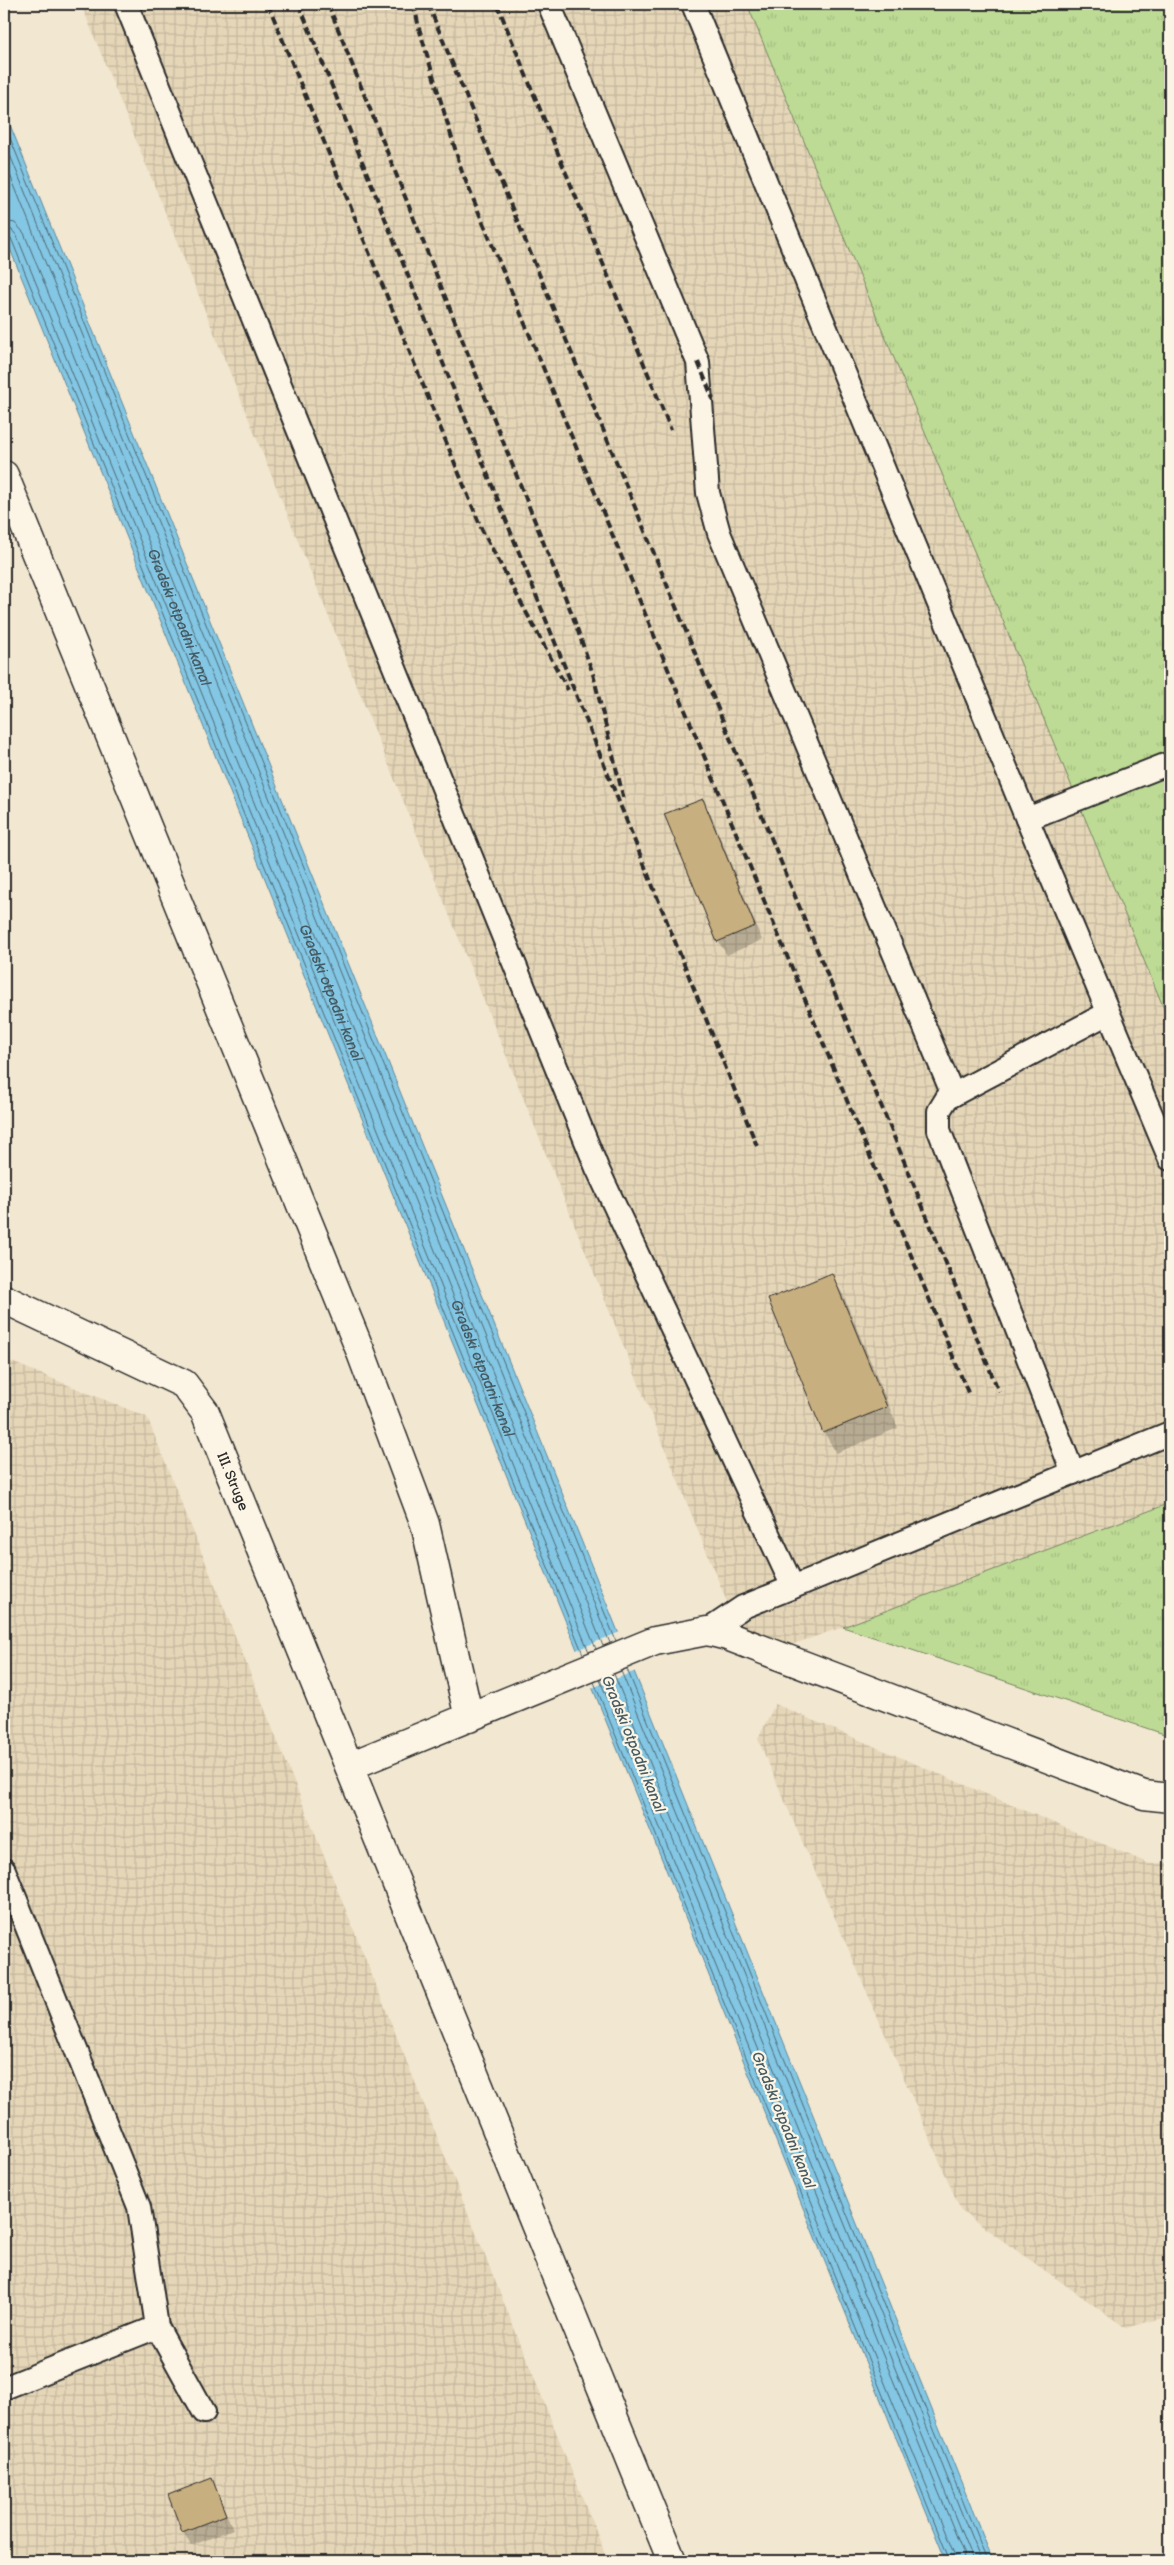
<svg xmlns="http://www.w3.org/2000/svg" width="1174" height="2565" font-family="'Balsamiq Sans',sans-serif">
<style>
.industrial{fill:url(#industrial-grid)}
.grass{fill:url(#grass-tufts);stroke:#748360}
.water{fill:#83c7e4;stroke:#60899a}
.pier{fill:#f2e7d1}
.shadow{fill:#0003}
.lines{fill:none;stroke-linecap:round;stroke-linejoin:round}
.shore{stroke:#4e6975;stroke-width:1}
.building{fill:#c8af7f;stroke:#2b2b2b}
.service-casing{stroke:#2b2b2b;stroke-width:26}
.minor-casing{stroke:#2b2b2b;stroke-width:31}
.tertiary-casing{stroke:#2b2b2b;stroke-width:31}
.service{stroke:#fcf5e5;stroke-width:22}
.minor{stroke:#fcf5e5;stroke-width:28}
.tertiary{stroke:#fcf5e5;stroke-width:28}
.rail{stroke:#2b2b2b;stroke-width:4;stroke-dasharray:8 4;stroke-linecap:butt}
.labels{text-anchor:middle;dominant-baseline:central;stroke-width:4.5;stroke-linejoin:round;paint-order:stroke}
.street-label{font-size:14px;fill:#2b2b2b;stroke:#fcf5e5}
.water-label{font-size:15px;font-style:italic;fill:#455a62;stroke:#fcf5e5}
</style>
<defs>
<pattern id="industrial-grid" width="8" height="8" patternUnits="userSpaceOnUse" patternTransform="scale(1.25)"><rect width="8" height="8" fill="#e5d6b8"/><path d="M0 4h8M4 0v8" fill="none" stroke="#c5b89e"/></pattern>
<pattern id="grass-tufts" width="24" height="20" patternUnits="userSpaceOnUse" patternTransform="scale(1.25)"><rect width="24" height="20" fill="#bddb94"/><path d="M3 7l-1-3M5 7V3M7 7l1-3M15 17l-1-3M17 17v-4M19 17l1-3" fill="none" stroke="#a3bc80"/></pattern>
</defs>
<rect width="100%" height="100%" fill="#f2e7d1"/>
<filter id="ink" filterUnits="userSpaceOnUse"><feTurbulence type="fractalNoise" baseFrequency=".02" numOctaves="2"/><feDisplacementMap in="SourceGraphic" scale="10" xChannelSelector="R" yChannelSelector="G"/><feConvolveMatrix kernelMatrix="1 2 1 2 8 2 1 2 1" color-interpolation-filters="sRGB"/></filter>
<g filter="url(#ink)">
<g class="industrial">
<polygon points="81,4 747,4 1170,1023 1170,1503 843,1627 750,1659"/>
<polygon points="4,1359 147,1417 608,2561 4,2561"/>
<polygon points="775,1704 1150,1864 1170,1862 1170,2316 1126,2328 961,2211 758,1739"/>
</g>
<g class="grass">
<polygon points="747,4 1170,4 1170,1023"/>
<polygon points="1170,1503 1170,1736 843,1627"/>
</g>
<polygon class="water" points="4,110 993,2561 946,2561 4,234"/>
<polygon class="pier" points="620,1632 636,1671 589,1689 574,1651"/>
<g class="shadow">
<polygon points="702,800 711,815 762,940 727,955 718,941"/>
<polygon points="831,1274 843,1295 898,1428 836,1453 824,1432"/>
<polygon points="211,2479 233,2529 191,2546 183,2531"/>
</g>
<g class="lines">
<g class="shore">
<polyline points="4,123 616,1641"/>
<polyline points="4,140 610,1643"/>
<polyline points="4,160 603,1646"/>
<path id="s1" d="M4,221L15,223L24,233L596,1649"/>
<polyline points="4,228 12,230 17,236 589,1652"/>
<polyline points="4,234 11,238 583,1654"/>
<polyline points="627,1669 987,2561"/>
<polyline points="621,1671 981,2561"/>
<polyline points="614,1674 973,2561"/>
<polyline points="607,1677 963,2552 964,2561"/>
<polyline points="600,1680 957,2561"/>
<polyline points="594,1682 950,2561"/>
</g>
</g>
<g class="building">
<polygon points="703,799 755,926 717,942 664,814"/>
<polygon points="832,1273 887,1407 823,1433 768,1299"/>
<polygon points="212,2478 226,2515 182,2532 168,2495"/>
</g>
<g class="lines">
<defs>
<g id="service">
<polyline points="126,4 597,1168 793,1587 1170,1433"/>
<polyline points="549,4 698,362 708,493 719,533 953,1095"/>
<polyline points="693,4 1027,819 1170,1159"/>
<polyline points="1027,819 1170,763"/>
<polyline points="1073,1473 939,1130 939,1111 947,1098 1108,1013"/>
<polyline points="707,1631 743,1607 793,1587"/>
<polyline points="4,1870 139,2207 157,2327 4,2388"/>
<polyline points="157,2327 204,2412"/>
</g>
<g id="minor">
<polyline points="4,475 360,1350 425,1524 469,1718"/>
<polyline points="350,1766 655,1641 707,1631 727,1636 1144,1795 1170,1798"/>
</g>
<g id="tertiary">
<path id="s2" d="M4,1299L184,1384L205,1412L672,2561"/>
</g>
</defs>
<use href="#service" class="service-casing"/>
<use href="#minor" class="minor-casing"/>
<use href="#tertiary" class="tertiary-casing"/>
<use href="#service" class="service"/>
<use href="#minor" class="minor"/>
<use href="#tertiary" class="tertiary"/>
<g class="rail">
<polyline points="268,4 482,530 568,690"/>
<polyline points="299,4 757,1146"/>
<polyline points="328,4 572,614 593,674 624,800"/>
<polyline points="414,4 419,28 462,172 969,1395"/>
<polyline points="428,4 999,1392"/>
<polyline points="497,4 671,430"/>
<polyline points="698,362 713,399"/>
</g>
</g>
</g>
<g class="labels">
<g class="street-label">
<text stroke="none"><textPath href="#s2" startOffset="309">III. Struge</textPath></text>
</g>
<g class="water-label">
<text stroke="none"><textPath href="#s1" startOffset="439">Gradski otpadni kanal</textPath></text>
<text stroke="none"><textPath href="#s1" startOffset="844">Gradski otpadni kanal</textPath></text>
<text stroke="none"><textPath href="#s1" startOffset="1249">Gradski otpadni kanal</textPath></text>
<text transform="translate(633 1744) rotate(68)">Gradski otpadni kanal</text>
<text transform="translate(783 2120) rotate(68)">Gradski otpadni kanal</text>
</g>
</g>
<rect width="1174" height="2565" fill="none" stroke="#fcf5e5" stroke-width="20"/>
<rect x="10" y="10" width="1154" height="2545" fill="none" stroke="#2b2b2b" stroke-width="2" filter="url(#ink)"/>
</svg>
